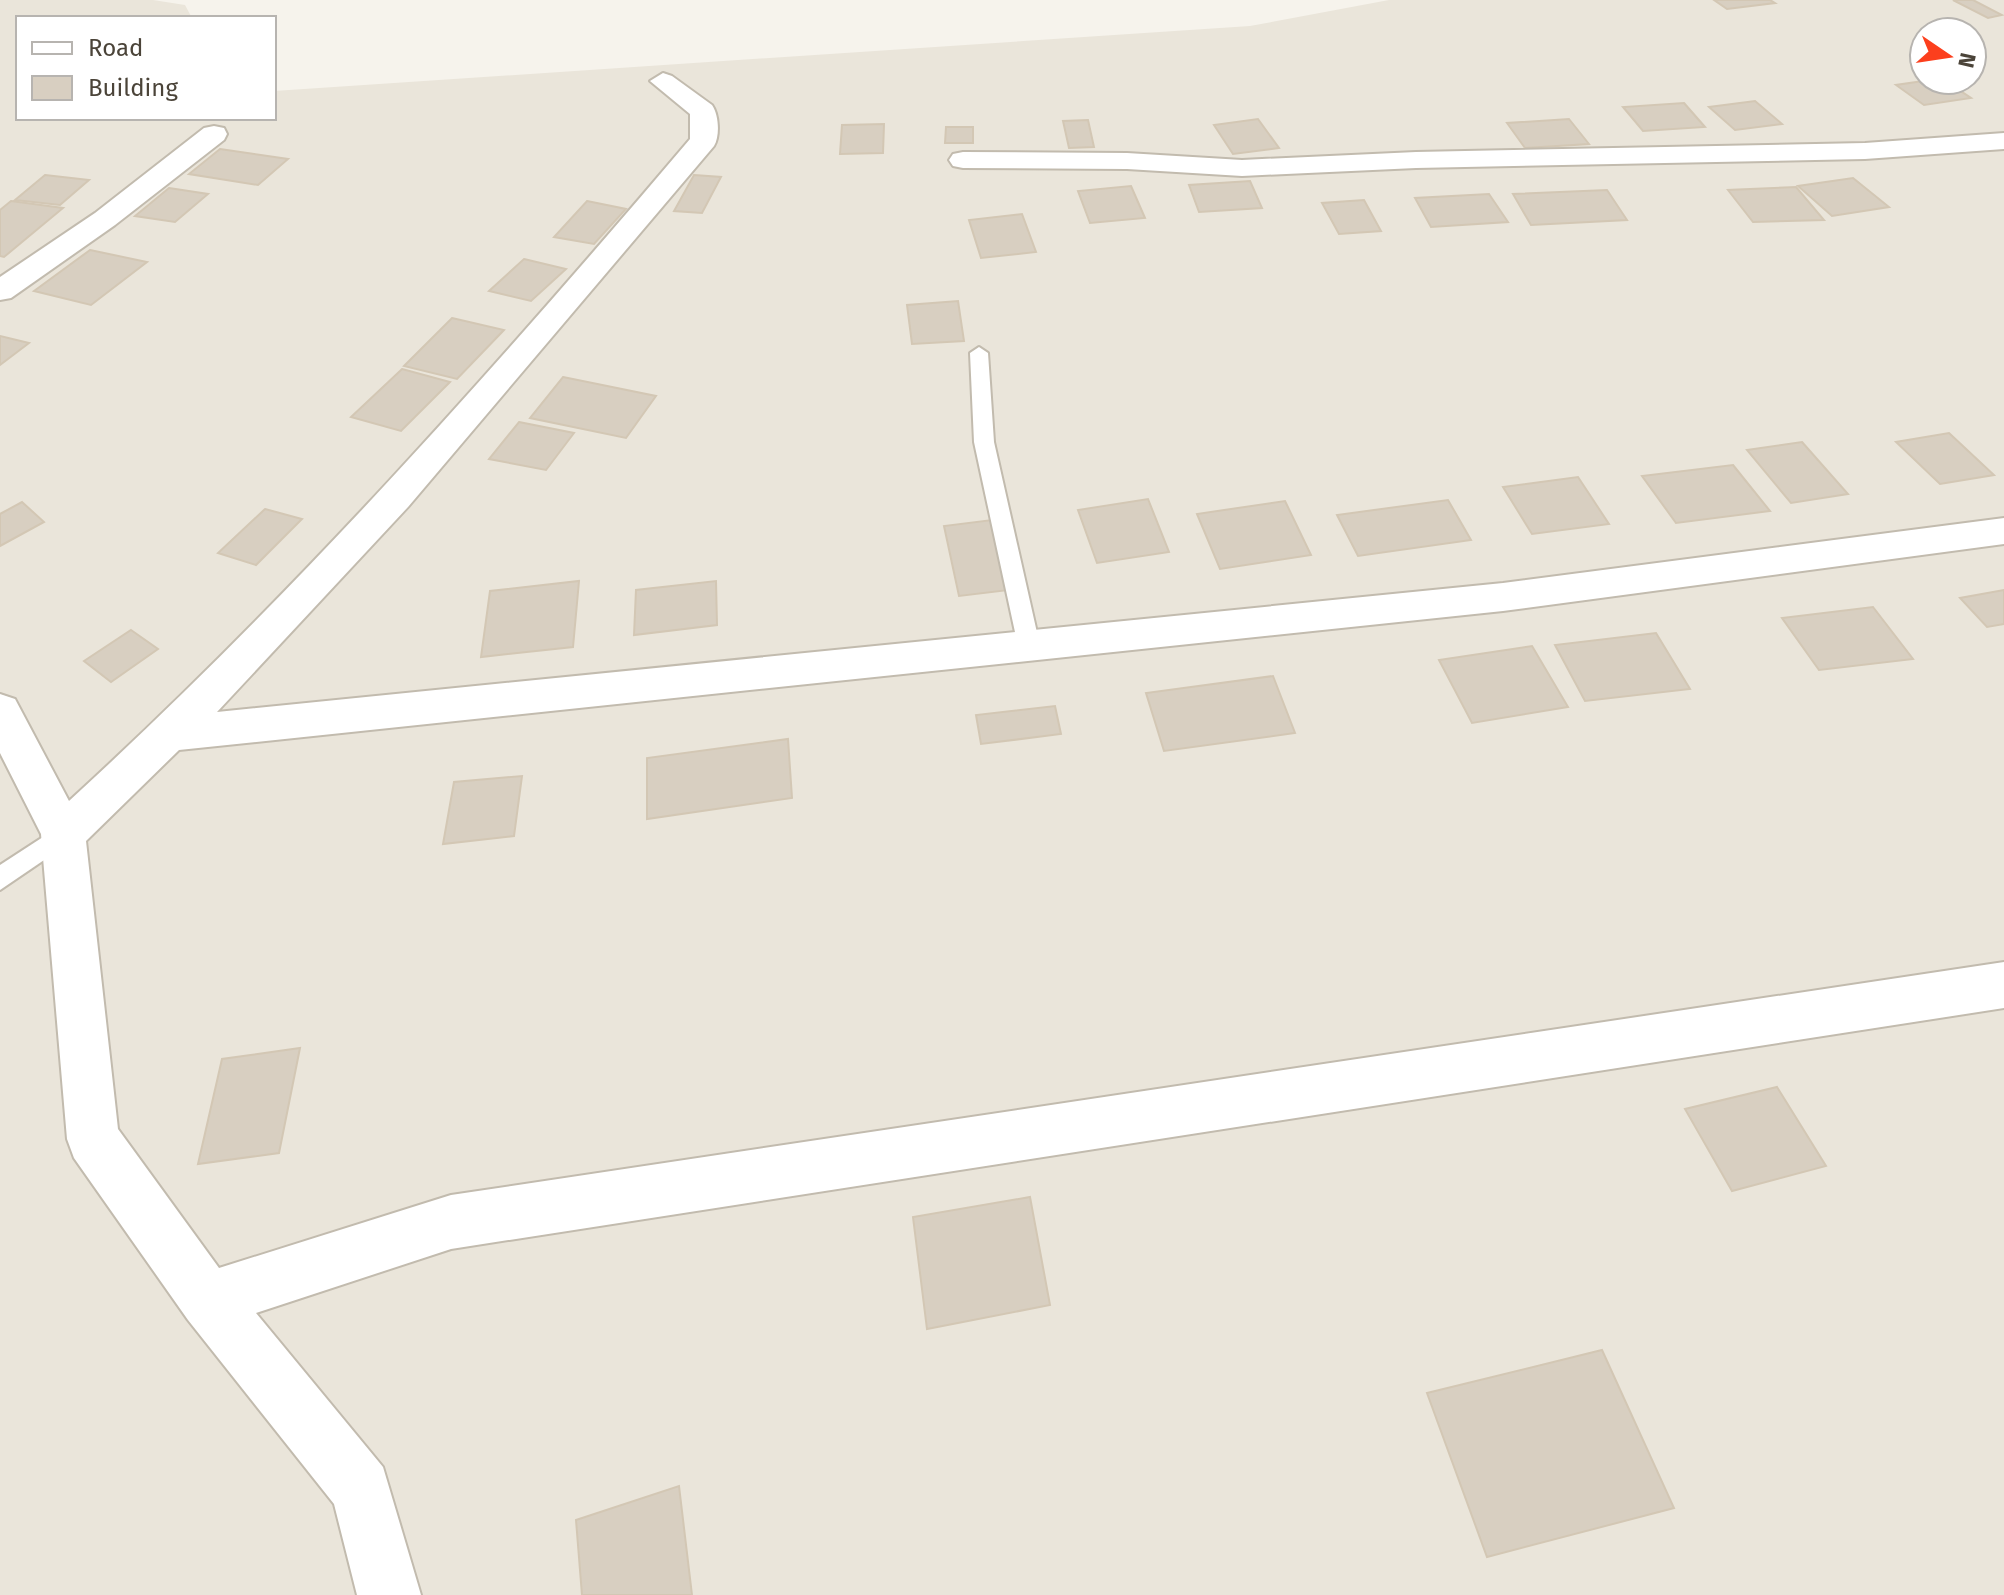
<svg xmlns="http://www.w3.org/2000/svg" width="2004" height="1595" font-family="'Fira Sans',sans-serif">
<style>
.residential{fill:#eae5da;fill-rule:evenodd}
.building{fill:#d8cfc1;stroke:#d3c7b4;stroke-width:2}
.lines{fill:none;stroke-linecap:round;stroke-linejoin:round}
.lane-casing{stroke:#c2bbae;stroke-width:4}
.street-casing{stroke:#c2bbae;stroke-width:4}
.lane{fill:#fff;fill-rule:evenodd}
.street{fill:#fff;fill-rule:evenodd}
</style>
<rect width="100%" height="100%" fill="#f6f3ec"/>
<path class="residential" d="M0,0H153L185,5L192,18H18V118H274V91L1250,26L1389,0H2004V1595H0ZM1924,32H1972V80H1924Z"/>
<g class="building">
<polygon points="1714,0 1770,0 1775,3 1727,9"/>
<polygon points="1953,0 1973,0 2002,15 1988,18"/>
<polygon points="1930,80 1944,80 1971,98 1924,105 1896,85"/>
<polygon points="1755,101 1782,124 1735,130 1709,107"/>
<polygon points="1684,103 1705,127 1643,131 1623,107"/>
<polygon points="1258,119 1279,148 1233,154 1214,125"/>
<polygon points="1569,119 1589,144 1525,148 1507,123"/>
<polygon points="1088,120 1094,147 1069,148 1063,121"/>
<polygon points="884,124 883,153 840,154 842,125"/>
<polygon points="946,127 973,127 973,143 945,143"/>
<polygon points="220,149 288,159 258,185 189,174"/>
<polygon points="45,175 89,180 60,205 15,200"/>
<polygon points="694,175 721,177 702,213 674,211"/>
<polygon points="1853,178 1889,207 1832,216 1798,186"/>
<polygon points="1250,181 1262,208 1199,212 1189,185"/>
<polygon points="1131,186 1145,218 1090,223 1078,191"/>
<polygon points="1796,187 1824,220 1753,222 1728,190"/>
<polygon points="169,188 208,194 175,222 135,216"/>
<polygon points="1607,190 1627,220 1531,225 1513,194"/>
<polygon points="1489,194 1508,222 1431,227 1415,198"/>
<polygon points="1364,200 1381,231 1339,234 1322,203"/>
<polygon points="11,201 63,208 4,257 0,256 0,210"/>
<polygon points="587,201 626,209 594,244 554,237"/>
<polygon points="1022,214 1036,252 981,258 969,220"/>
<polygon points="90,250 147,262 91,305 34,291"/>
<polygon points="524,259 566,269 531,301 489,291"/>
<polygon points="958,301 964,341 912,344 907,305"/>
<polygon points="452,318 504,330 457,379 404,366"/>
<polygon points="0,336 29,343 0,365"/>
<polygon points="402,369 450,382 401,431 351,417"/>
<polygon points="563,377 656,396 626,438 530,418"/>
<polygon points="519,422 574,433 546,470 489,459"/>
<polygon points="1949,433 1994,475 1940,484 1896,442"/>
<polygon points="1802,442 1848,494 1791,503 1747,450"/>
<polygon points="1733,465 1770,511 1676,523 1642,476"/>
<polygon points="1578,477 1609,524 1532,534 1503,487"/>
<polygon points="1148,499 1169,552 1097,563 1078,510"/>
<polygon points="1448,500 1471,540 1358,556 1337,515"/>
<polygon points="1285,501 1311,555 1220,569 1197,514"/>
<polygon points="22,502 44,522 0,546 0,514"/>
<polygon points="265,509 302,519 256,565 218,553"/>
<polygon points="992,520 1009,590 959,596 944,526"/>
<polygon points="579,581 573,647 481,657 490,591"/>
<polygon points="716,581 717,625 634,635 636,590"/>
<polygon points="2004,590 2004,624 1987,627 1960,598"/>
<polygon points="1873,607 1913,659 1819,670 1782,618"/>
<polygon points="131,630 158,649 111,682 84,661"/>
<polygon points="1656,633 1690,689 1585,701 1555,645"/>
<polygon points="1532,646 1568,707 1472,723 1439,660"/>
<polygon points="1273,676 1295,733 1164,751 1146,693"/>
<polygon points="1055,706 1061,734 981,744 976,715"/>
<polygon points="788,739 792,798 647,819 647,758"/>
<polygon points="522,776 514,836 443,844 454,782"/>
<polygon points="300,1048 279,1153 198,1164 222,1059"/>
<polygon points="1777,1087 1826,1166 1732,1191 1685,1109"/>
<polygon points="1030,1197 1050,1305 927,1329 913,1217"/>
<polygon points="1602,1350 1674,1508 1487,1557 1427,1393"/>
<polygon points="679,1486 692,1595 582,1595 576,1520"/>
</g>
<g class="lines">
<defs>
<g id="lane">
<polygon points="979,347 988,353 994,442 1040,646 1029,654 1018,646 974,442 970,353"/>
<polygon points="63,824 72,827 75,834 72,841 0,890 0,865"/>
</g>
<g id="street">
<path d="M663,73L672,76L712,105C719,115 720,136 714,146L408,507L217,712L1503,583L2004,518V544L1503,611L179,750L86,841L118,1129L219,1268L451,1195L2004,962V1008L451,1249L256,1313L383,1467L421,1595H357L334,1504L188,1320L74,1158L67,1139L41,834L0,753V694L15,699L69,801C293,596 494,370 690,139V114L650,81Z"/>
<polygon points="214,126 224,128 227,134 224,140 115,225 11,298 0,300 0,277 95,213 204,128"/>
<polygon points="2004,133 2004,149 1865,159 1416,168 1242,176 1127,169 963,168 953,166 949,160 953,154 963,152 1127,153 1242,160 1416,152 1865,143"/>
</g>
</defs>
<use href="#lane" class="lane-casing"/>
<use href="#street" class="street-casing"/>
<use href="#lane" class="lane"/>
<use href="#street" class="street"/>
</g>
<rect x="16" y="16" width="260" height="104" fill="#ffffff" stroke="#b7b4b0" stroke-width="2"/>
<rect x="32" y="42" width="40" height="12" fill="#ffffff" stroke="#b7b4b0" stroke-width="2"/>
<text x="88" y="56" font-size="24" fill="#4b4439">Road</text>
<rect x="32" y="76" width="40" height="24" fill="#d8cfc1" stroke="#b7b4b0" stroke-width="2"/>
<text x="88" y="96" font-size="24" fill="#4b4439">Building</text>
<g transform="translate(1948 56) rotate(103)"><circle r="38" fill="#ffffff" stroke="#b7b4b0" stroke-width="2"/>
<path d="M0-6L14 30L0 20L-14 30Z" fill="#fc3f1d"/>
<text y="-12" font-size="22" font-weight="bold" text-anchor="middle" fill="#4b4439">N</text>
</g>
</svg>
